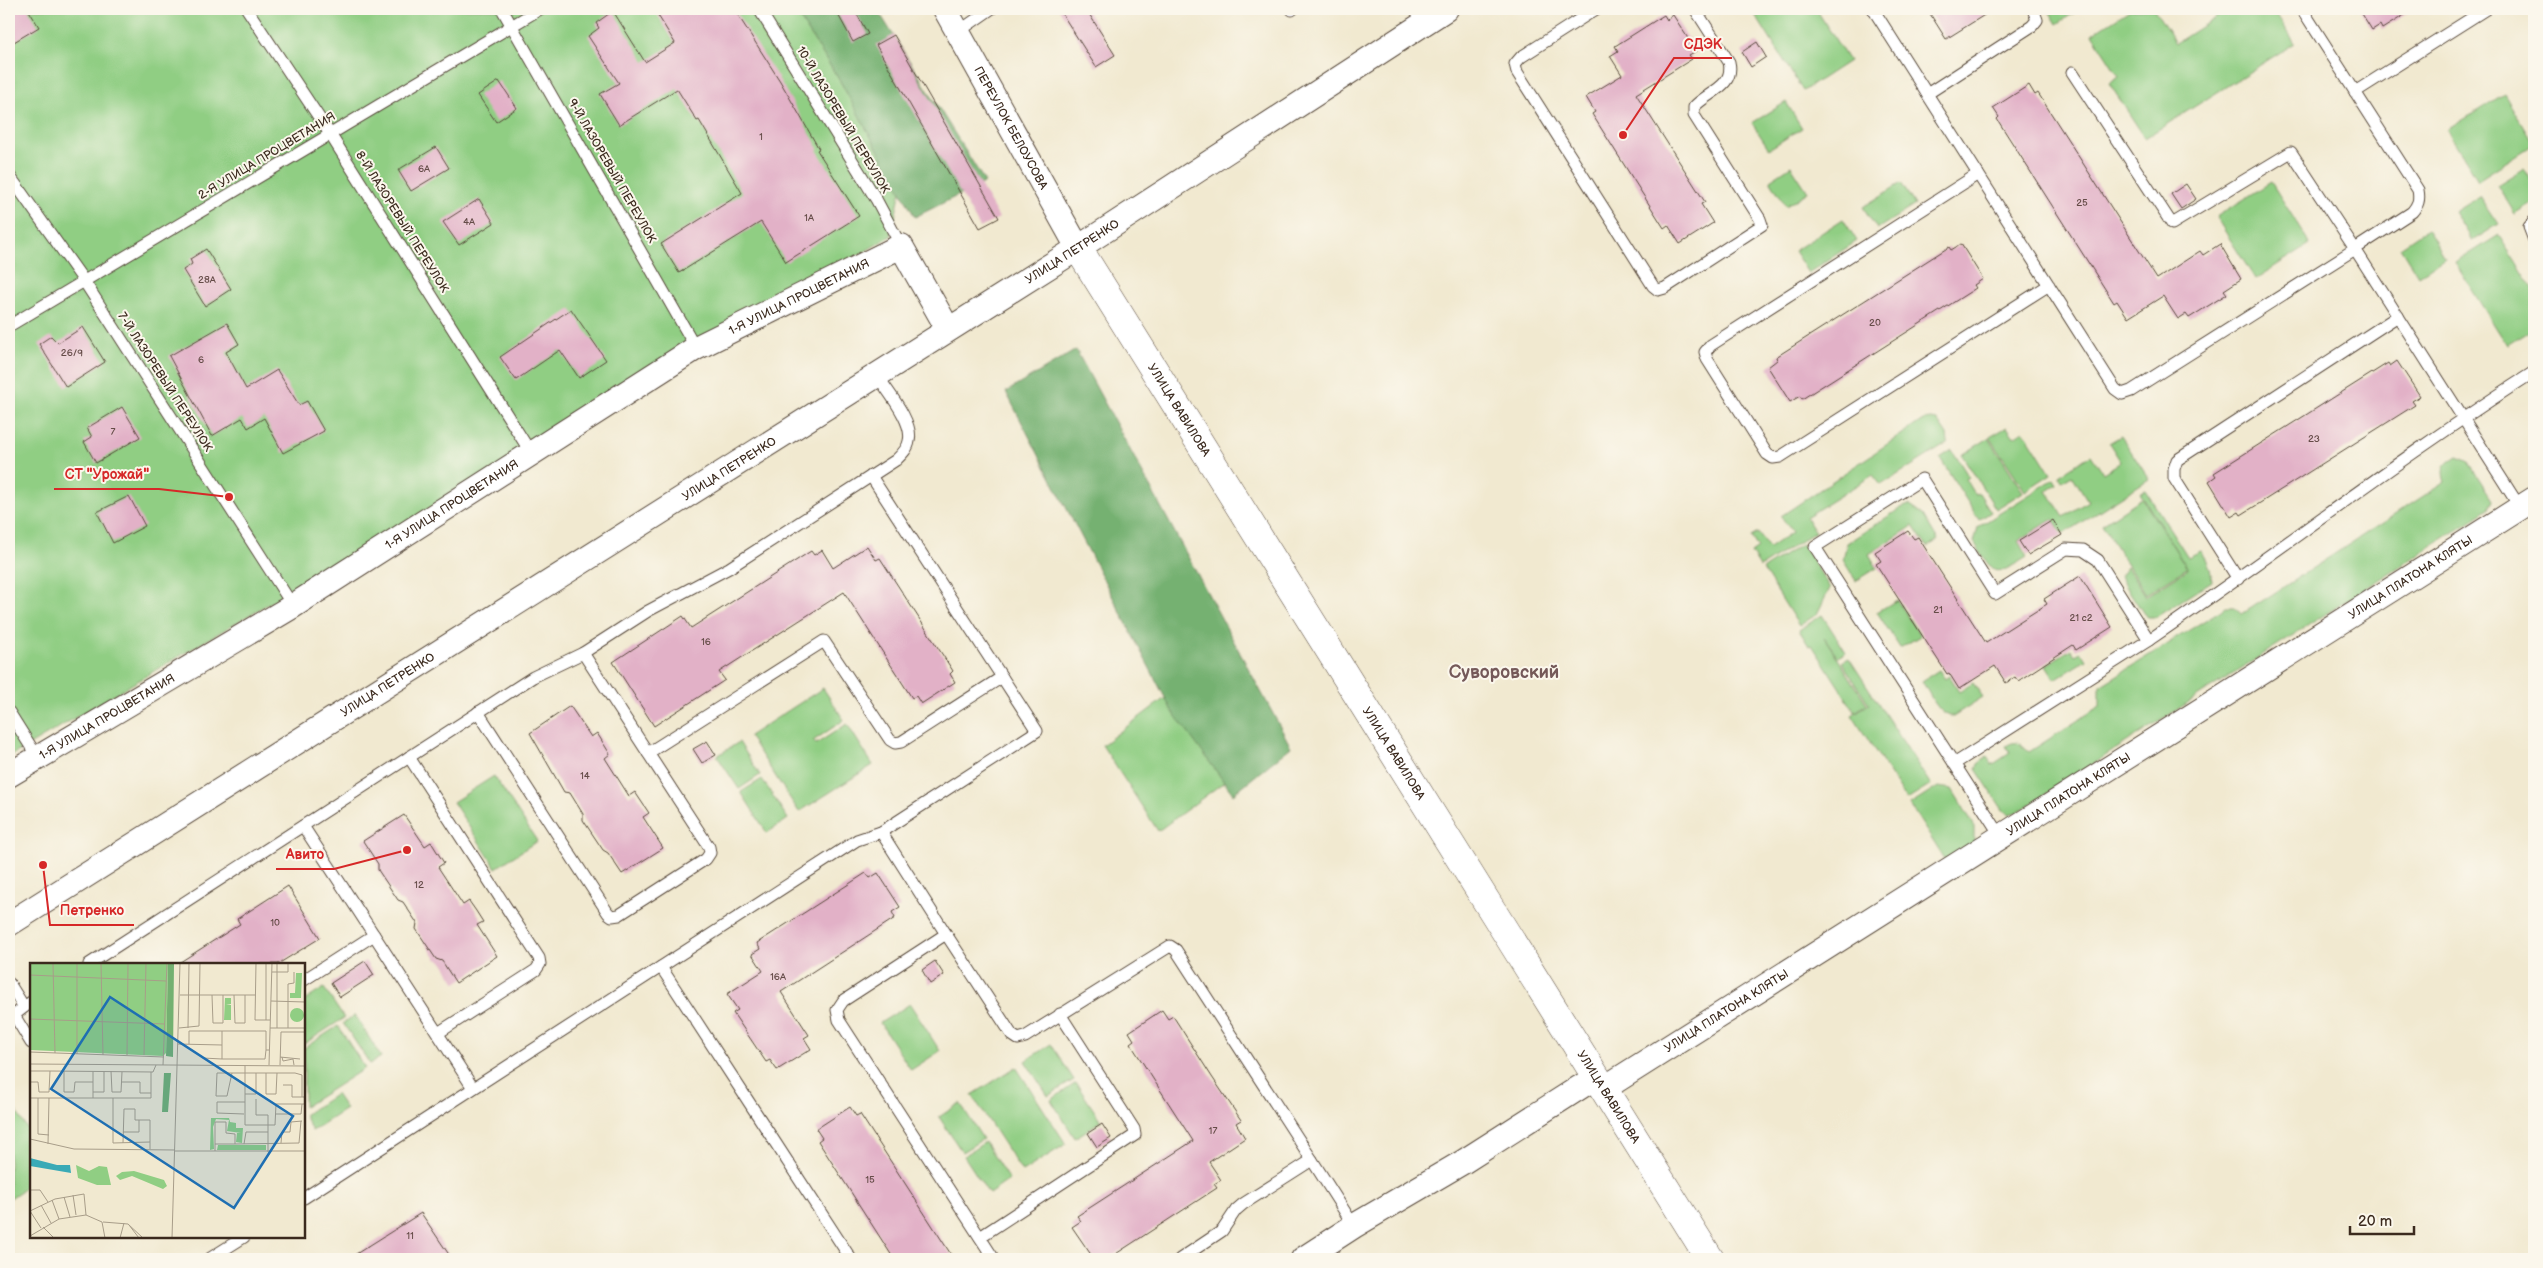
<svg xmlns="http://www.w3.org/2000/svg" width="2543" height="1268" font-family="'Balsamiq Sans',sans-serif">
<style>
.green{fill:#90ce83;stroke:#667c50}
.forest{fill:#74b171;stroke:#586e48}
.building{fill:#e2b1c7}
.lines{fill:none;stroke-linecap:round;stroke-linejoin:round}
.service-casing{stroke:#564739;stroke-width:13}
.minor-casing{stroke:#564739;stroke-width:26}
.tertiary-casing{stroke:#564739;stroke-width:29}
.service{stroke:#fff;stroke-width:11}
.minor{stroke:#fff;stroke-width:24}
.tertiary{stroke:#fff;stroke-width:28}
.labels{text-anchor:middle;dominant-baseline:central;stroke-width:4;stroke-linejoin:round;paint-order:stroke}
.number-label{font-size:10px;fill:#654c48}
.street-label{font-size:12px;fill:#3b2a1e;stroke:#fbf7ec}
.district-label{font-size:18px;font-weight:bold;fill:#755959;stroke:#fbf7ec}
.inset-road{fill:none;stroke:#a89d89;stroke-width:1}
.view{fill:#1f6fb2;fill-opacity:0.15;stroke:#1f6fb2;stroke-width:2.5}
.inset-edge{fill:none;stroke:#3b2a1e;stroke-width:2.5}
.leader{fill:none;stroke:#d62828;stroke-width:2}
.callout-dot{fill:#d62828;stroke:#fbf7ec;stroke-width:2}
.callout-label{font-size:14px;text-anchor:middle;font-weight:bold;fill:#d62828;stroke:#fbf7ec;stroke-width:4;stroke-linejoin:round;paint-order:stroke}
</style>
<rect width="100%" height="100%" fill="#fbf7ec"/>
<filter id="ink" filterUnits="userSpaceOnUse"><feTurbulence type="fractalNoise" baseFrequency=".02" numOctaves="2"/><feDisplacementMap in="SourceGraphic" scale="10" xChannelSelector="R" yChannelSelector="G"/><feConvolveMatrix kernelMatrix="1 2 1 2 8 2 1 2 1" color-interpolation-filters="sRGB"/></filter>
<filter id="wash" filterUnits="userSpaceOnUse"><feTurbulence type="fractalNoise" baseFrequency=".0096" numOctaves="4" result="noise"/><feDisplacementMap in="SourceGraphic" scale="20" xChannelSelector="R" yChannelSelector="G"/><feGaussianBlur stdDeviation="1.12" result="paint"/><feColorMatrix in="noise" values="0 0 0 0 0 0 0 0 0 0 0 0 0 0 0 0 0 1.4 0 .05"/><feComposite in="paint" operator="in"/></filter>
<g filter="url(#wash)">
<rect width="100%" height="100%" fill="#f1e9d0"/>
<g class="green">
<polygon points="9,9 794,9 840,81 901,190 891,236 9,757"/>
<polygon points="1754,9 1816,9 1849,61 1803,91 1752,10"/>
<polygon points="2048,9 2080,9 2057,24"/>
<polygon points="2131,9 2154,9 2176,43 2229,9 2273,9 2295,43 2145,138 2109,83 2119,76 2092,34"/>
<polygon points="2504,94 2534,144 2478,180 2447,130"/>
<polygon points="1786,102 1802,128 1769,149 1752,123"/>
<polygon points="1791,166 1808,192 1786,206 1770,180"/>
<polygon points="2524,168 2534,185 2534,202 2515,214 2497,185"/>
<polygon points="2271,182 2310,244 2255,279 2216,217"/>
<polygon points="1901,183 1915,205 1877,229 1863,207"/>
<polygon points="2480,196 2499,224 2472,241 2454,212"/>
<polygon points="1843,219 1857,241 1808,273 1794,251"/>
<polygon points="2427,229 2445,258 2418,276 2400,247"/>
<polygon points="2499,235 2534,290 2534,328 2507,345 2455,263"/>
<polygon points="1931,419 1937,420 1947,435 1948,443 1881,485 1873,475 1806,517 1815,532 1760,567 1751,553 1758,548 1751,537 1758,533 1769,548 1792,532 1781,516 1923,420"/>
<polygon points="2007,427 2014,437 2024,431 2051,474 2025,491 1990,437"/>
<path d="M2121,436L2149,479L2063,534L2053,519L2018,541L2027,557C1992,579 1995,575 1974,542L1978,527L2054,479L2057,484L2047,491L2064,517L2088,501L2072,475L2062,481L2059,475L2091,455L2103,473L2121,462L2109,443Z"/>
<polygon points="1989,438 2023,492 1996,509 1962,455"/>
<polygon points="1952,450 1969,477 1966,479 1975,494 1979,493 1991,512 1979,520 1940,458"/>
<path d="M2457,456L2467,460L2492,499L2489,509L2018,812L2008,814L2003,810L1976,769L1978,764L1987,757L1992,765L2010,753L2006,746C2017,739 2020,744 2029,752L2100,706V686L2226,607H2234L2242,614L2445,482C2440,467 2445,464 2457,456Z"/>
<path d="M2145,490L2188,557L2201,551C2208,560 2211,569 2212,581L2156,617H2148L2144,614L2122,580L2120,576L2127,567L2146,596L2188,569L2140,493Z"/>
<polygon points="2142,498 2187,568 2146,594 2102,524"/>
<polygon points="1909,505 1923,515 1938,540 1927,547 1913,526 1869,554 1877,568 1856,581 1843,560 1847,543 1901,508"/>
<polygon points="1802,544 1830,588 1817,614 1799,626 1763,569"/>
<polygon points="1897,600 1920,636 1900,648 1877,612"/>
<polygon points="1822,615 1846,652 1838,657 1824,637 1867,704 1855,712 1812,645 1809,646 1799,630"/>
<polygon points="2071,649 2075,655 2081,652 2086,660 2055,679 2046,665"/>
<polygon points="1849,658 1931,785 1907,800 1852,715 1869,704 1842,662"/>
<path d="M1939,670L1945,679L1949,676L1959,692L1973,683L1983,697L1953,716C1939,717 1929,692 1922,681Z"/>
<polygon points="823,688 844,720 813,741 816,744 847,724 873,765 799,812 749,736"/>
<polygon points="1168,696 1224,782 1158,831 1102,745"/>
<polygon points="739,742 760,775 739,789 717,756"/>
<polygon points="494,776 537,841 496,868 453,802"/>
<polygon points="762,779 788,819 767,833 741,792"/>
<polygon points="1938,787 1952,789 1974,825 1974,842 1945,860 1910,805"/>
<polygon points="324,988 344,1018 304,1044 304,1001"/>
<polygon points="910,1004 940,1051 911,1070 880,1023"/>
<polygon points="355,1015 381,1057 370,1064 343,1023"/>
<polygon points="338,1026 365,1068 304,1107 304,1048"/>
<polygon points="1051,1044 1074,1080 1048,1096 1025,1061"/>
<polygon points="1016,1067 1066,1144 1022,1172 972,1095"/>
<polygon points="1076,1083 1101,1121 1075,1138 1051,1100"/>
<polygon points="336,1094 346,1109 312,1131 304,1115"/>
<polygon points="9,1100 31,1135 31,1184 9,1199"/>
<polygon points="960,1103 983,1139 962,1152 939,1117"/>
<polygon points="985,1142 1009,1180 989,1194 964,1156"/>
</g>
<g class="forest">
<polygon points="794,9 877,9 985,182 915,217 840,81"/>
<polygon points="1076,350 1291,747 1233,794 1172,711 1006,392"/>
</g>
<g id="blocks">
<g class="building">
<polygon points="9,9 28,9 39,27 9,45"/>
<polygon points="654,9 734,9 780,81 819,149 817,150 859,216 786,262 761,222 679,273 661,244 742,193 699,120 697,121 677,89 619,125 600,94 619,83 588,36 599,28 596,23 613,11 645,62 675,43"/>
<polygon points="835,9 854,9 868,34 853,42"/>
<polygon points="1059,9 1086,9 1115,55 1096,67"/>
<polygon points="1927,9 1994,9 1946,39"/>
<polygon points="2359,9 2414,9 2382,29 2380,25 2372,30"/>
<polygon points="1664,15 1667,20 1673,15 1696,51 1689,55 1692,59 1636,94 1705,202 1701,204 1713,223 1680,244 1668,225 1664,228 1592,114 1595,112 1586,97 1622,75 1610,56 1618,51 1615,46"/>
<polygon points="894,35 999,218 980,228 876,45"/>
<polygon points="1757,42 1766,57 1751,67 1742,52"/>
<polygon points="499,81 517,108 496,122 478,95"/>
<polygon points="2029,85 2035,95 2038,93 2157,279 2200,251 2203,255 2220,244 2241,279 2224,290 2227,294 2189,318 2186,314 2178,319 2163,296 2128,318 2117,301 2114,303 1997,119 1999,117 1993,108"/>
<polygon points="436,147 449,168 411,191 398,170"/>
<polygon points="2186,184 2196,199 2181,209 2171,194"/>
<polygon points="479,199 494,223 459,245 443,222"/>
<polygon points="1961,244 1983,279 1974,285 1976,288 1802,399 1800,396 1790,402 1768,367 1777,360 1776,357 1949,247 1951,250"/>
<polygon points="206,249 231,289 205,306 183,270 192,264 190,259"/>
<polygon points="571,309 606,360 579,378 560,350 516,380 500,357"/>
<polygon points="227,323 239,344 226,352 246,389 277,370 299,405 307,401 324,431 283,453 264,418 248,428 242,418 212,436 169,356"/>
<polygon points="83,327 105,362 66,387 39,344 51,336 58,343"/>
<polygon points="2397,361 2420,396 2412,401 2415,405 2241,515 2239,512 2231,517 2209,481 2216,476 2214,473 2388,363 2390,366"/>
<polygon points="122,407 140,437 96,463 84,442 92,437 87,428"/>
<polygon points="129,496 145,526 113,543 97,512"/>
<polygon points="2053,520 2062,535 2028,555 2019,541"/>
<polygon points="1908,531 1914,539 1918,537 1986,643 2047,604 2044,599 2080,576 2112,627 2076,650 2073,645 2018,681 2015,677 2006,683 1995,666 1959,689 1949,673 1947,674 1876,564 1881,561 1875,552"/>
<polygon points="867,546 876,560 880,558 953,671 950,674 955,682 921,704 916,696 912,698 844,592 719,672 725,680 654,726 613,662 683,616 691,628 811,551 814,555 822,550 833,568"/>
<polygon points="570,706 591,737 597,733 610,754 605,758 629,796 635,792 649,813 643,817 663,848 622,874 608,853 603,850 583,820 583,814 570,793 564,792 530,733"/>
<polygon points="707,741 716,755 702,763 693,749"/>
<polygon points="404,815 425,846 431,842 444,863 438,867 463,905 469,901 476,911 483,922 477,925 497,956 456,983 442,961 436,959 416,929 417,923 403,902 398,900 378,870 378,864 363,841"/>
<polygon points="866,873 870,878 878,873 900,907 892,912 895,918 781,992 809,1035 804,1038 811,1049 777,1070 770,1060 766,1062 733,1013 738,1010 727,994 763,971 752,954 760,949 757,943"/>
<polygon points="288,886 320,938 278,964 177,964 240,924 237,919"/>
<polygon points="365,961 374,975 340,997 331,983"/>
<polygon points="935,961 944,975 930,984 922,970"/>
<polygon points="1162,1010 1168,1019 1173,1016 1212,1077 1241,1120 1236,1123 1245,1138 1209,1162 1221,1180 1214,1184 1217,1188 1108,1259 1094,1259 1072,1227 1081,1221 1077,1216 1193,1141 1130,1043 1134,1040 1129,1032"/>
<polygon points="850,1107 856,1116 860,1114 954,1259 894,1259 818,1141 822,1138 816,1129"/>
<polygon points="1102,1124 1111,1138 1097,1147 1088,1133"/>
<polygon points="421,1213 452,1259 348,1259"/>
</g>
</g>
</g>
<g filter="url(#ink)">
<use href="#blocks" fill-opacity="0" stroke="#564739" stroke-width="1"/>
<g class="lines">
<defs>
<g id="service">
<polyline points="247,9 330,134 531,453"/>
<polyline points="502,9 696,348"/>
<polyline points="759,9 876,199 901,246"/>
<polyline points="1415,9 1424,24"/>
<path d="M1596,9L1521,57L1515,64L1517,72L1653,286L1658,290L1665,288L1762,225L1760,219L1694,115V107C1707,92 1735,87 1729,62L1695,9"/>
<polyline points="1873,9 1978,174"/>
<path d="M2302,9L2418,190C2420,200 2418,205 2412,212L2355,249L2521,509"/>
<polyline points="1292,10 1293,9"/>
<polyline points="958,32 991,9"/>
<polyline points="2355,92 2486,9"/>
<polyline points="1927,94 2032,26 2037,20 2033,9"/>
<polyline points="9,175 84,281 293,606"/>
<polyline points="2534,221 2529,227 2534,240"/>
<polyline points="2049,285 1780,457 1773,458 1767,454 1707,359 1705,352 1711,345 1978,174 2115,389 2122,394 2131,391 2355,249 2291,152 2172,224 2072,72"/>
<polyline points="9,326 540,9"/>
<polyline points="2238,579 2174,478 2174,469 2177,460 2398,316"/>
<path d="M2149,640C2278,552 2402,456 2534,372"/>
<polyline points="9,712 38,758"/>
<polyline points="478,712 608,913 612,916 619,915 706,859 710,853 709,847 583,653"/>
<polyline points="648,753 824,641 890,740 895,743 901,742 1002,677 871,476"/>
<polyline points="409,757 539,958 540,964 536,970 438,1033"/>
<polyline points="1954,764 2149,640 2098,560 2083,550 2066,549 1995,594 1922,479 1815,547 2002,838"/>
<polyline points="303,826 374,935 304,980"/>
<polyline points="881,832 946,934"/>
<polyline points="374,935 473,1088"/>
<path d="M89,964L533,677L583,653L648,611L729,568L896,460C901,455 908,449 909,441C914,422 887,391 877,375"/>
<polyline points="661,967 851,1259"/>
<polyline points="9,983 24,1007"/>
<polyline points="14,1015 31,1043"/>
<polyline points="9,1019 31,1002"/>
<polyline points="304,1198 857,840 881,832 1037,731 1002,677"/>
<polyline points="980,1237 1135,1135 1134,1129 1060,1014"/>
<polyline points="209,1259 244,1237"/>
<polyline points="994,1259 839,1020 837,1010 843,1001 946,934 1012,1035 1018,1039 1025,1037 1170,946 1176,950 1312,1160"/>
<polyline points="1180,1259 1222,1231 1236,1210 1243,1204 1312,1160 1354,1226"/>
</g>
<g id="minor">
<path id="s1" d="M945,9L1078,248"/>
<path id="s2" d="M9,775L293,606L696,348L901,246L948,329"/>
<path id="s3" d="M9,924L1078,248L1446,9"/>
<path id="s4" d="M1603,1089L2534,499"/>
<polyline points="1303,1259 1354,1226 1463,1162 1596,1077"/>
</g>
<g id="tertiary">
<path id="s5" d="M1078,248L1710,1259"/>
</g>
</defs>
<use href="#service" class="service-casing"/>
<use href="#minor" class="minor-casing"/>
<use href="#tertiary" class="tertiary-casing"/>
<use href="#service" class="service"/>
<use href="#minor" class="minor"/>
<use href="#tertiary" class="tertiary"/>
</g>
</g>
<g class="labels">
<g class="number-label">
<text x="761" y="137">1</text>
<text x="424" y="169">6А</text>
<text x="2082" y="203">25</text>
<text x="809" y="218">1А</text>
<text x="469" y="222">4А</text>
<text x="207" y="280">28А</text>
<text x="1875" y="323">20</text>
<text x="72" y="353">26/9</text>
<text x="201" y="360">6</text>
<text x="113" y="432">7</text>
<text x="2314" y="439">23</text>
<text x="1938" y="610">21</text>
<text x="2081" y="618">21 с2</text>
<text x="706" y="642">16</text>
<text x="585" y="776">14</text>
<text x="419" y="885">12</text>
<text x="275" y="923">10</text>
<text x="778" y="977">16А</text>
<text x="1213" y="1131">17</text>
<text x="870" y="1180">15</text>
<text x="410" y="1236">11</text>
</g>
<g class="street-label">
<text transform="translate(843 120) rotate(59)">10-Й ЛАЗОРЕВЫЙ ПЕРЕУЛОК</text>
<text stroke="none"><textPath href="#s1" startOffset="136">ПЕРЕУЛОК БЕЛОУСОВА</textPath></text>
<text transform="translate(267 156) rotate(-31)">2-Я УЛИЦА ПРОЦВЕТАНИЯ</text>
<text transform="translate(612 171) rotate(60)">9-Й ЛАЗОРЕВЫЙ ПЕРЕУЛОК</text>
<text transform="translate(402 222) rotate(58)">8-Й ЛАЗОРЕВЫЙ ПЕРЕУЛОК</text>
<text stroke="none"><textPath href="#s3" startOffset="1258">УЛИЦА ПЕТРЕНКО</textPath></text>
<text stroke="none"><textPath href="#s2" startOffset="924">1-Я УЛИЦА ПРОЦВЕТАНИЯ</textPath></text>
<text transform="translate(165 382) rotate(57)">7-Й ЛАЗОРЕВЫЙ ПЕРЕУЛОК</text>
<text stroke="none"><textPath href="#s5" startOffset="191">УЛИЦА ВАВИЛОВА</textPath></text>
<text stroke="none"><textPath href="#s3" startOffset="852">УЛИЦА ПЕТРЕНКО</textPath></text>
<text stroke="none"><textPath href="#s2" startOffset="519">1-Я УЛИЦА ПРОЦВЕТАНИЯ</textPath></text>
<text stroke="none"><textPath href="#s4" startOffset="956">УЛИЦА ПЛАТОНА КЛЯТЫ</textPath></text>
<text stroke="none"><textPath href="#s3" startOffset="448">УЛИЦА ПЕТРЕНКО</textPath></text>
<text stroke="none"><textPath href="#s2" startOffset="114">1-Я УЛИЦА ПРОЦВЕТАНИЯ</textPath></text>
<text stroke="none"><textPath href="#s5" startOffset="596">УЛИЦА ВАВИЛОВА</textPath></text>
<text stroke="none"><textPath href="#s4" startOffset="551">УЛИЦА ПЛАТОНА КЛЯТЫ</textPath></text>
<text stroke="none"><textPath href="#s4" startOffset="146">УЛИЦА ПЛАТОНА КЛЯТЫ</textPath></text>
<text stroke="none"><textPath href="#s5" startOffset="1001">УЛИЦА ВАВИЛОВА</textPath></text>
</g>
<g class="district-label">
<text x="1504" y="672">Суворовский</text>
</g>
</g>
<g transform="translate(30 963)">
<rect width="275" height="275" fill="#f1e9d0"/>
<path d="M0,0H138L136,90L133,93L0,87ZM266,10H272L271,35H260V30H265ZM195,35H201V41L196,42H201V57H194ZM260 52a7 7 0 1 1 14 0a7 7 0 1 1-14 0ZM181,155H199L200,159L206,160V165H213L212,180L206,179L207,170H211L197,168L199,157L186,156L183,164L184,186L180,187ZM188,182H236V187H187ZM46,202L59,208L69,203L77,204L81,222H67L48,215ZM104,208L134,217L137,223L133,226L102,213L90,217L86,213L92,209Z" fill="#90ce83"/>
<path d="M138,0H144L143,94L136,93ZM134,110H141L138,149H132Z" fill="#74b171"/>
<path d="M0,195L27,202H40L41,210L0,203Z" fill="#3aaab6"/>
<path class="inset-road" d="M23,0L25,90M47,0V91M71,0L73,92M226,0L225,57H240M242,9H258V0M0,12L136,18M150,32H226M182,32L183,60H193V32M204,32L205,60H215V32M241,38L275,39M0,56L135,61M236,57V0M149,65L169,63L170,0M158,65L159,0M240,65H275M247,65V0M258,65V21L264,20V9M192,68V96H235L236,87M148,81L192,82M159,81V68H236V87H239M0,89L134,94M97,92L98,0M114,92L116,0M250,94L270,96M252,94L253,98L263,96L264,102M173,95L192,96M0,101L275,103M133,102L137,0M239,102L242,0M250,102L251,69H275M0,108H20L19,129H9L8,119H0M20,108L123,109L126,102M34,108V129H44L45,119H63V108M81,108L82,129H91L92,109M202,110L197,133H186L187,110H265L272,112V134M236,110V131H246L247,110M92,119H110V130H121V109M253,122H262V134H275M63,129H74V108M215,131H226V110M0,135H121V130M8,135V171L19,172M63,135V119M83,135V180L120,179V186M215,139V102M214,151L187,150V139H215V162H238V152H226V136M246,151H271L272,141M93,169H109V157M0,176L44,186L145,187M93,180L94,146H105V157H120V179M251,180L252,169H260L261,159L272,158M18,181L19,135M205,181L269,180L271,158M214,181L216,169H238M145,188H275V140M185,188V159H196V170L205,171V181H185M238,189V162H245L246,141H275M0,227H10L18,239M43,232L46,252M34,234L40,254M22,237L29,256M11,242L21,260M0,248L25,236L54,231L56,252M0,248L11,265M73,259L98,261L113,275M99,262L109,275M13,264L24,275M0,273L29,256L56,252L72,259L75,275M90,275L94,260M142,275L150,0"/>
<path class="view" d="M80,34L263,153L204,245L21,126Z"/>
<rect width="275" height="275" class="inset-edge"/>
</g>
<path class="leader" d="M1623 135L1674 58H1732M229 497L159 489H54M407 850L334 869H276M43 865L50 925H134"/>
<g class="callout-dot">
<circle cx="1623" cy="135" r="5"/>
<circle cx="229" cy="497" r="5"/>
<circle cx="407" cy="850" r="5"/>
<circle cx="43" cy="865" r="5"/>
</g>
<g class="callout-label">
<text x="1703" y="49">СДЭК</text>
<text x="107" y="479">СТ "Урожай"</text>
<text x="305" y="859">Авито</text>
<text x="92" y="915">Петренко</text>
</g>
<rect width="2543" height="1268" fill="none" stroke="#fbf7ec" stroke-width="30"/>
<path d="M2350 1226v8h64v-8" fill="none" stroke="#3b2a1e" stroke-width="2.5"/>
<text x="2358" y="1226" font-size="15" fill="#3b2a1e" stroke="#fbf7ec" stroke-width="4" paint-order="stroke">20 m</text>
</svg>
